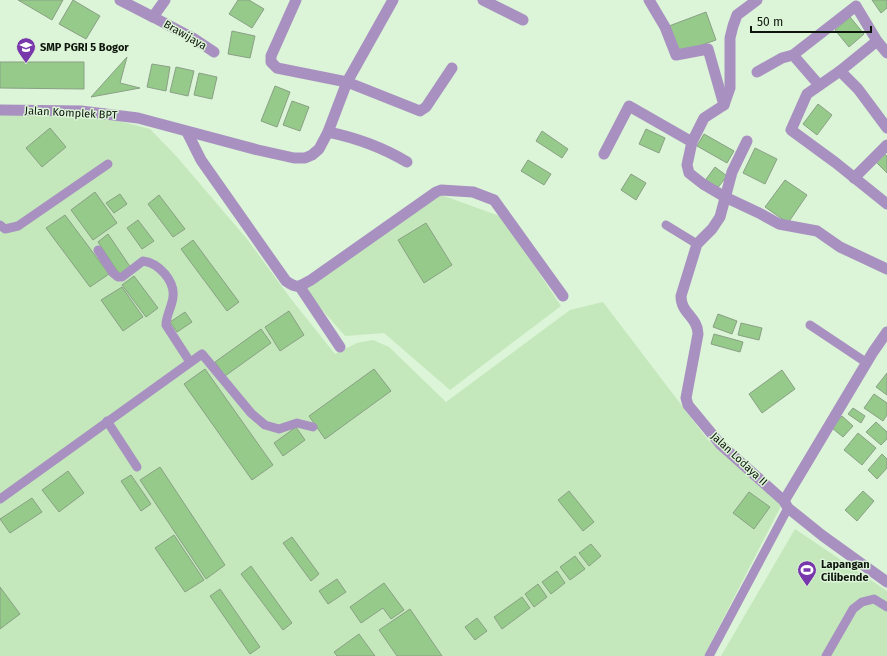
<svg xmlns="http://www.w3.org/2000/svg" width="887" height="656" font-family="'Fira Sans',sans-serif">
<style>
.green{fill:#c4e8bc}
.building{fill:#95ca8a;stroke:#8aa085}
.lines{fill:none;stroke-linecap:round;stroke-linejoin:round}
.service{stroke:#a891c1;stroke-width:9}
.minor{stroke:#a891c1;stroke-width:11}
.labels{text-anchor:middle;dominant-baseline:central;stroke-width:3;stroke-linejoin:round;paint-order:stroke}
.street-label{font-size:11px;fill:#0d150c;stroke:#dcf4d7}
.poi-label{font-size:11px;font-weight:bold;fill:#0d150c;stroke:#dcf4d7;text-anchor:start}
</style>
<rect width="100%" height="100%" fill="#dcf4d7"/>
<g class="green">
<polygon points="0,115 37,115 111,119 150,129 177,157 247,239 291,299 335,354 357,343 373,340 389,347 446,402 570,310 603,302 708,440 782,504 704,656 0,656"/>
<polygon points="436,193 502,217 561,306 450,390 384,333 345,336 304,289"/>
<polygon points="795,529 887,591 887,656 721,656"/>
</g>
<g class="building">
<polygon points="18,0 63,0 52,20"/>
<polygon points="73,0 100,16 86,39 59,24"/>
<polygon points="238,0 249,0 264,9 252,28 229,14"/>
<polygon points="872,0 887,0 887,8 881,13"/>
<polygon points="706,12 716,40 679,53 669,26"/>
<polygon points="850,17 864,34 849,47 835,30"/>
<polygon points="232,31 255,36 250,58 228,54"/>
<polygon points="127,57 120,83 140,88 91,97"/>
<polygon points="0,62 84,62 84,89 0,88"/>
<polygon points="152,64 170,67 166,91 147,87"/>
<polygon points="176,67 194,71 188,96 170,92"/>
<polygon points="199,73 217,77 212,99 194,95"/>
<polygon points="275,86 290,92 277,127 261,121"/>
<polygon points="292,101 309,107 300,131 283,125"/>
<polygon points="818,104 832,115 817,135 803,124"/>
<polygon points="50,128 66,147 42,167 26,148"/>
<polygon points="646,129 665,138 659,153 639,144"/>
<polygon points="542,131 568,149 562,158 536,141"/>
<polygon points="704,134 734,151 727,163 697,146"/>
<polygon points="755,148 777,159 765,184 743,173"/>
<polygon points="883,153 887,156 887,173 875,161"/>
<polygon points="528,160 551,174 544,185 521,171"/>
<polygon points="715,167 727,176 716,190 704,182"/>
<polygon points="631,174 646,183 636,200 621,190"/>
<polygon points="785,180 807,195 788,223 765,207"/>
<polygon points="95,192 117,223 93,240 71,210"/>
<polygon points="120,194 127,204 114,213 106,203"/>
<polygon points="159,195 185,229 173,237 148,204"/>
<polygon points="65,215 109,274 90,287 46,228"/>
<polygon points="138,220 154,241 142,249 127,228"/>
<polygon points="426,223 452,265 424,283 398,240"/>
<polygon points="108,234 131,268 120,275 98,242"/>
<polygon points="193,240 239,302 227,311 181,249"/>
<polygon points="134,276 158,308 146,317 122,285"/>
<polygon points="122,287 143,317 123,331 101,300"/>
<polygon points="289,311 304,335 280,351 265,327"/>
<polygon points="185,312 192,322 177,332 170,322"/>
<polygon points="718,314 737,321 732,334 713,327"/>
<polygon points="741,323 762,328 759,340 738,335"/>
<polygon points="261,329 271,343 225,376 215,362"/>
<polygon points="714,334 743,342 740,352 711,344"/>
<polygon points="205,369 273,465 252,480 184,384"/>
<polygon points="374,369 391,391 325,439 309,416"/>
<polygon points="782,370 795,389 762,413 749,394"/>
<polygon points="887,373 887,395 876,387"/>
<polygon points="874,394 887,403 887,415 883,421 864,408"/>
<polygon points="853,408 865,416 861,423 848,414"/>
<polygon points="842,416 853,426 843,437 832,428"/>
<polygon points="876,422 887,432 887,439 881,445 866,432"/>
<polygon points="296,427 305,440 283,456 274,443"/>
<polygon points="858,433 876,448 862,465 844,450"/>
<polygon points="882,454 887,459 887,468 877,479 868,470"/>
<polygon points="160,467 225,565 206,579 140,480"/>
<polygon points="68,471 84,493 59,512 42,490"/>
<polygon points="131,475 151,504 141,511 121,481"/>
<polygon points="569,491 594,522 583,531 558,500"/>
<polygon points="863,491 874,501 857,521 845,510"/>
<polygon points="749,492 770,507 754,529 733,513"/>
<polygon points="32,498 42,512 10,533 0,519"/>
<polygon points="174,535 204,580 185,592 155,548"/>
<polygon points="292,537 319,574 311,581 283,543"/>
<polygon points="591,544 601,556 589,566 579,553"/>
<polygon points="575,556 585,569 570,580 560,567"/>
<polygon points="251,566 292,623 283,630 241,574"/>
<polygon points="557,571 565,583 551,594 542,582"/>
<polygon points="337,579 346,592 328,604 319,591"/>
<polygon points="384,583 404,610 391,619 383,608 361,623 350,607"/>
<polygon points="538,584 547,597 534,607 525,594"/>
<polygon points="0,587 20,614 0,629"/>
<polygon points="220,589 260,647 250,654 210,596"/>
<polygon points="522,597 530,608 502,629 494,617"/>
<polygon points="410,609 442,656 397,656 379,630"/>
<polygon points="477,618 487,631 475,640 465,627"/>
<polygon points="359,634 375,656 337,656 334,652"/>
</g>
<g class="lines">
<g class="service">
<polyline points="0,225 5,229 18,226 108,164"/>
<polyline points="666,225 697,244"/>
<path d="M98,250L113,273L118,277H122L143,261C159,263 175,281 173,297C172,307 166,315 166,325L190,362"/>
<polyline points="810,325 867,363"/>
<polyline points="107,421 137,467"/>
<polyline points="0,499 202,354 251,413 265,425 279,429 297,423 313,427"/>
<polyline points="709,656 788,508"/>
<polyline points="826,656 853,609 862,602 874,599 887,607"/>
</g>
<g class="minor">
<polyline points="120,0 153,17"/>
<polyline points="165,0 153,17 193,38 214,52"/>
<polyline points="393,0 347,82 420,111 426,107 452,68"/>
<polyline points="483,0 523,20"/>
<polyline points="649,0 665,27 676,55 708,49 724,105 704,118 692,142 687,165 689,173 703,184 725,197 759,213 779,224 817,231 840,247 887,269"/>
<polyline points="877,41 840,71 807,94 791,130 836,163 887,204"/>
<polyline points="840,71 858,89 887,128"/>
<polyline points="757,72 782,58 793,55"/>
<polyline points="819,85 793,55 856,6 877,41 887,53"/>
<polyline points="724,105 730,88 730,38 733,26 737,15 757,0"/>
<polyline points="0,110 81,111 138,118 258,150 294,158 305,158 312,155 319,149 328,132 347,82 277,68 271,62 271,56 296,0"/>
<path d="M187,132L201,160L286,281C297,289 299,287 311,280L436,192L441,190L473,192L494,200L563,296"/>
<path d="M328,132C357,138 382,147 407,162"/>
<path d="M747,141L732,172L720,217L712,229L697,244L681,296C681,314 698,317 698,334L686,398L688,405L721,445L784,501L788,508L823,536L887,582"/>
<polyline points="604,154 629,106 692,142"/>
<polyline points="854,178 887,145"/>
<polyline points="300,287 340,347"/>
<polyline points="784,501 873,352 887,332"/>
</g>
</g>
<defs>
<symbol id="school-pin" viewBox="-11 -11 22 30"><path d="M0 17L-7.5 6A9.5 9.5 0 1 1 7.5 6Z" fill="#7937ac" stroke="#dcf4d7"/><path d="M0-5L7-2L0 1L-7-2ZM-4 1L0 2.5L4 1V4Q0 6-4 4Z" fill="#fff"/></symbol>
<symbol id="stadium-pin" viewBox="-11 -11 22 30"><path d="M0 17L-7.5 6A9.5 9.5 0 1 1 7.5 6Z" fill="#7937ac" stroke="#dcf4d7"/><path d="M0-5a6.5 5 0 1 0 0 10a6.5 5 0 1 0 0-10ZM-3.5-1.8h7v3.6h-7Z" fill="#fff"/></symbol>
</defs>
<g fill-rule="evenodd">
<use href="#school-pin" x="15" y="36" width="22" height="30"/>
<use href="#stadium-pin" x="796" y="559" width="22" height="30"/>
</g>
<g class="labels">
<g class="street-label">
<text transform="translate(185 35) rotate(30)">Brawijaya</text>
<text transform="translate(71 113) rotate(3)">Jalan Komplek BPT</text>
<text transform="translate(739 459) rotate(43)">Jalan Lodaya II</text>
</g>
<g class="poi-label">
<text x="40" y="47">SMP PGRI 5 Bogor</text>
<text x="821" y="564">Lapangan<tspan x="821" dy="13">Cilibende</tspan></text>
</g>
</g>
<path d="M751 26v6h120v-6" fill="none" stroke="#0d150c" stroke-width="2"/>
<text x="757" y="26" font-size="12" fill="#0d150c" stroke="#dcf4d7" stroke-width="3" paint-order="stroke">50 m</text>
</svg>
